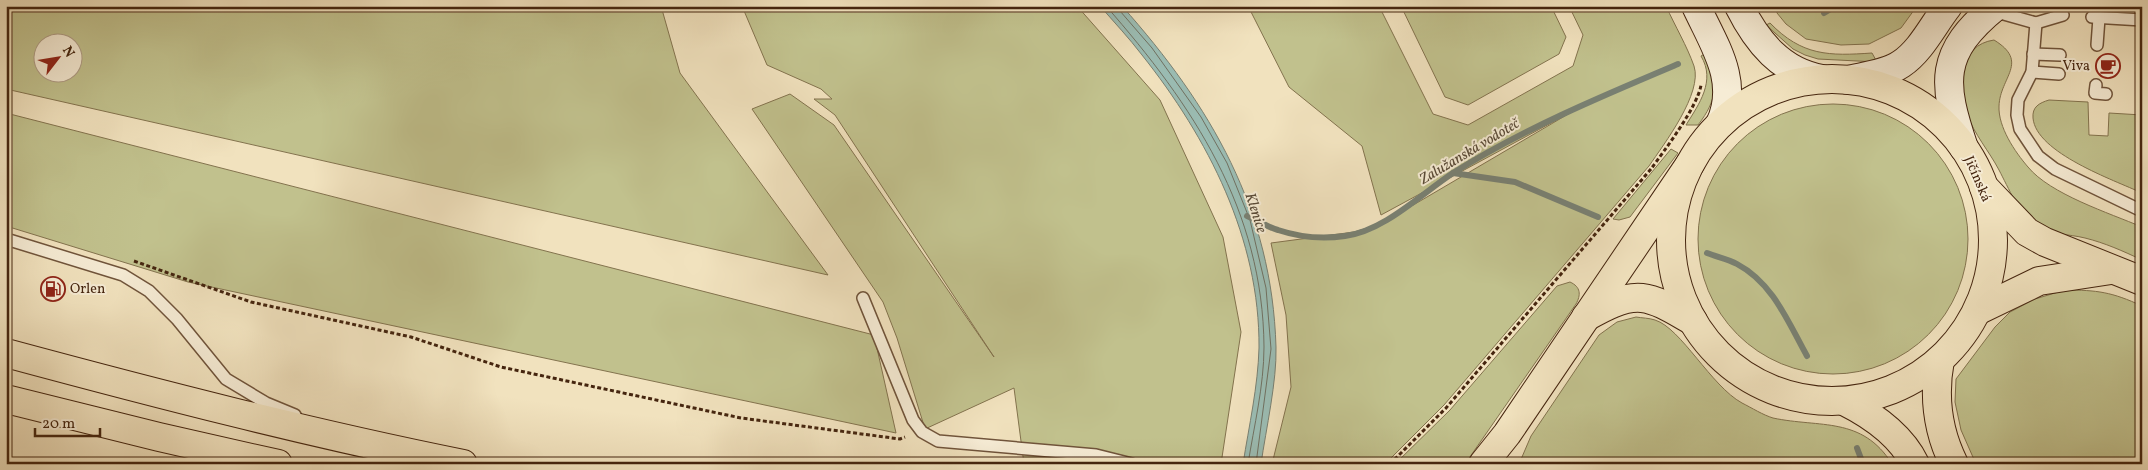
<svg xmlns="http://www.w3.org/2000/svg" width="2148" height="470" font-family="Vollkorn,serif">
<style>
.green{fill:#c1c18d;stroke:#83734e;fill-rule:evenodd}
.water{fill:#9bbdb4;stroke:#798072}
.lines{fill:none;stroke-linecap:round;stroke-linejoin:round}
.shore{stroke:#707162;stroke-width:1}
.stream{stroke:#798072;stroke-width:6}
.lane-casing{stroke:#70543b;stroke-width:14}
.secondary-casing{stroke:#45250f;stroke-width:30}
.primary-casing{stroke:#45250f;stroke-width:30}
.highway-casing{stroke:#45250f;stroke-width:30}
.path{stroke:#45250f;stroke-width:3;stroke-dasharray:4 2.5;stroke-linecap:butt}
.lane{stroke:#f6ecd5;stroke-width:11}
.secondary{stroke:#f6ecd5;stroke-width:28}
.primary{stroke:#f1e2be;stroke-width:28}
.highway{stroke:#f1e2be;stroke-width:28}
.labels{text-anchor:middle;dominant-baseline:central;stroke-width:4;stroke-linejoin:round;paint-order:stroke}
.poi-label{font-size:14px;fill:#45250f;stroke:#f6ecd5;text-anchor:end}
.street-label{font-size:14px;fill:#45250f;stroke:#f6ecd5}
.water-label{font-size:15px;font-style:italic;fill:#5a4b38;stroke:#f6ecd5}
</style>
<rect width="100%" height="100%" fill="#f1e2be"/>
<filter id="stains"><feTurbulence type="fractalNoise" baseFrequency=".004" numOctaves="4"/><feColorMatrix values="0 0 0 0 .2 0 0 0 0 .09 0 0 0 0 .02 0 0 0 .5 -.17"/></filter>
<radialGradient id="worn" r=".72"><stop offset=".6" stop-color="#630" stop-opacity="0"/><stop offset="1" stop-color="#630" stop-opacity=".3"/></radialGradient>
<g class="green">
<path d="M6,6H661L680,73L828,275L6,89ZM42,42H72V72H42Z"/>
<polygon points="742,6 1077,6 1160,100 1223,237 1241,332 1221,464 1024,464 1014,388 925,429 897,338 883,302 752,109 790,94 834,125 994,357 835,115 814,99 832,99 821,89 767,65"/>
<path d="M1248,6H1379L1433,114L1468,125L1573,66L1583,35L1569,6H1666C1675,26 1687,46 1694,66C1703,93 1664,144 1649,166L1444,405L1385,464H1272L1291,387L1286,315L1271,243L1354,232L1381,224L1575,110L1381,215L1362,146L1289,87Z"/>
<polygon points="1401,6 1551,6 1566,37 1559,54 1468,105 1445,97"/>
<polygon points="1776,6 1917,6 1901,28 1869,44 1841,45 1806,39 1786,24 1777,13"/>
<path d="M1770,23C1802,56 1829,56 1872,53L1877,62L1818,59L1805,55L1793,49L1766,25Z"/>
<path d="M1994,40C2030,62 2000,77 1999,106C1998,127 2015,152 2028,167C2050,194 2109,213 2142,227V260C2123,251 2105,243 2085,238C2069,234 2052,235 2037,226C2020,216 2008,187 1999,170C1989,151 1974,134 1967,114C1956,85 1959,45 1994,40Z"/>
<path d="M1706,53C1718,83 1718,99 1698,125H1686C1699,104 1716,81 1701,56Z"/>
<path d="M2049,100L2088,102L2089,135L2108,136L2109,113L2142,115V193C2114,180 2036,153 2033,118C2032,107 2039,103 2049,100Z"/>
<circle cx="1833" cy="239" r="135"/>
<polygon points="6,113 874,335 896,433 188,282 6,226"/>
<polygon points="1671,149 1678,153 1630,217 1619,220 1613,219"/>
<path d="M1570,282C1581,287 1581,295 1576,304L1465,464H1395L1450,410L1557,286Z"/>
<path d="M2065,290C2097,290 2112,292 2142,306V464H1976L1961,430L1955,402L1956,379L1995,327L2010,312L2035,299Z"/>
<path d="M1636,317C1642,318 1649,318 1655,320C1681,328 1711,386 1742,403C1752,408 1763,415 1773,418C1820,428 1862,416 1892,464H1519L1531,436L1599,335L1617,322Z"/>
</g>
<path class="water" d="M1100,6H1122C1211,106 1272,210 1276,347C1277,381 1266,429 1261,464H1243C1249,426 1258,386 1259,348C1260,239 1208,138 1142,55C1129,38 1114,22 1100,6Z"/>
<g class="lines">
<g class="shore">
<path d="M1106,6C1193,105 1263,210 1264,347C1264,386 1254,426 1248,464"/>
<polyline points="1119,6 1120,11 1152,48 1201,117 1227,163 1250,220 1266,288 1271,349 1256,464"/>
</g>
<g class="stream">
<polyline points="1824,13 1836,6"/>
<polyline points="1453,173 1515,182 1598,217"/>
<path d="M1247,216C1257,220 1267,227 1278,230C1299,237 1324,239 1345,236C1384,231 1421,194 1453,173C1523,129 1602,96 1678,64"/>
<path d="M1707,253C1717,257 1728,259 1737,264C1773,283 1788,322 1807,356"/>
<polyline points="1857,448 1863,464"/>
</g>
<defs>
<g id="lane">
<polyline points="1993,11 2036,23 2063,15"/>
<polyline points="2092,17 2142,20"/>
<polyline points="2036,23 2032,72 2018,100 2017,115 2020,129 2038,156 2055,169 2142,211"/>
<polyline points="2097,45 2099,18"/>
<polyline points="2033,54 2060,55"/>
<polyline points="2032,72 2059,74"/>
<polyline points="2096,85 2095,93 2106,94"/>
<polyline points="6,239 123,275 149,291 177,319 226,379 266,403 295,415"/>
<polyline points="863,298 913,420 922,432 938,441 1096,455 1132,464"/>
</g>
<g id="secondary">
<path d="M1696,6C1714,45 1740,81 1720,124"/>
<path d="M1739,6C1757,42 1781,72 1822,79"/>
<path d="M1848,80C1865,76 1886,74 1901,64C1921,51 1933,25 1948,6"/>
<path d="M1964,148C1942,83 1938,53 1996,6"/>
</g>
<g id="primary">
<circle cx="1832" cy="240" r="161"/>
<path d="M1940,360C1933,397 1937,430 1954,464"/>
<path d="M1844,401C1872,415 1901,435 1915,464"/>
</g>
<g id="highway">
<polyline points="1984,187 2027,232 2045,242 2142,281"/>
<polyline points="1977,311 2039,281 2111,270"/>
<path d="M1586,317C1602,308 1623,296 1642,298C1660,300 1678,313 1693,321"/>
<path d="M6,353C158,394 309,433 463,464"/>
<polyline points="6,399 159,437 278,464"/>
<polyline points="1483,464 1507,434 1690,164"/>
</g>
</defs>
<use href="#lane" class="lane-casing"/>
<use href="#secondary" class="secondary-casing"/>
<use href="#primary" class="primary-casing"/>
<use href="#highway" class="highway-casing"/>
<g class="path">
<polyline points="134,261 251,302 411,337 501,367 741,418 900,439 905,437"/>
<path d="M1390,464L1446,408L1651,169C1664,151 1698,106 1701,85"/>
</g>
<use href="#lane" class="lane"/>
<use href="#secondary" class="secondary"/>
<use href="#primary" class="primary"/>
<use href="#highway" class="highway"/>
</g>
<defs>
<symbol id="cafe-ring" viewBox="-11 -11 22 22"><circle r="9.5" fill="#f6ecd5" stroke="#8f2418" stroke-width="1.5"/><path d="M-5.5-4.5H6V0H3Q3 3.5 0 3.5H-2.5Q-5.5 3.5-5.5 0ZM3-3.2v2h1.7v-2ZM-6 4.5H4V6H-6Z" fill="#8f2418"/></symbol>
<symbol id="fuel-ring" viewBox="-11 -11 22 22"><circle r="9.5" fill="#f6ecd5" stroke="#8f2418" stroke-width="1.5"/><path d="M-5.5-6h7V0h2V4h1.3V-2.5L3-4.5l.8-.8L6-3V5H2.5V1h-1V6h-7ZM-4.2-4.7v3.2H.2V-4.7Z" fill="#8f2418"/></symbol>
</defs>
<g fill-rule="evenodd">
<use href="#cafe-ring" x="2094" y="52" width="28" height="28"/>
<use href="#fuel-ring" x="39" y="275" width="28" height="28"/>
</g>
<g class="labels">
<g class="poi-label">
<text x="2090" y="66">Viva</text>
<text x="70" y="289" text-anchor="start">Orlen</text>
</g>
<g class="street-label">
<text transform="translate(1977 179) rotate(67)">Jičínská</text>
</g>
<g class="water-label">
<text transform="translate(1470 152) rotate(-31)">Zalužanská vodoteč</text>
<text transform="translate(1255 213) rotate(72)">Klenice</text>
</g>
</g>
<rect width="2148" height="470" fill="none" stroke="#f1e2be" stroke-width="25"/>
<rect x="8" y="8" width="2133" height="455" fill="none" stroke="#45250f" stroke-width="2.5"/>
<rect x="12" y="12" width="2123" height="445" fill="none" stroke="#45250f"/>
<g transform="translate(58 58) rotate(59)"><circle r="24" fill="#f6ecd5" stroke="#af9c86"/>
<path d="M0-4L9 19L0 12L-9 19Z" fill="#8f2418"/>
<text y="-8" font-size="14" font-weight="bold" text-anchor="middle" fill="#45250f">N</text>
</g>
<path d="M35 428v8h65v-8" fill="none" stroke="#45250f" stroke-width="2.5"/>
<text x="42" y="428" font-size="15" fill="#45250f" stroke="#f6ecd5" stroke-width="4" paint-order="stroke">20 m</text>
<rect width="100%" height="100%" filter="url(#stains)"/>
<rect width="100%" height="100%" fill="url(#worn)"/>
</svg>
